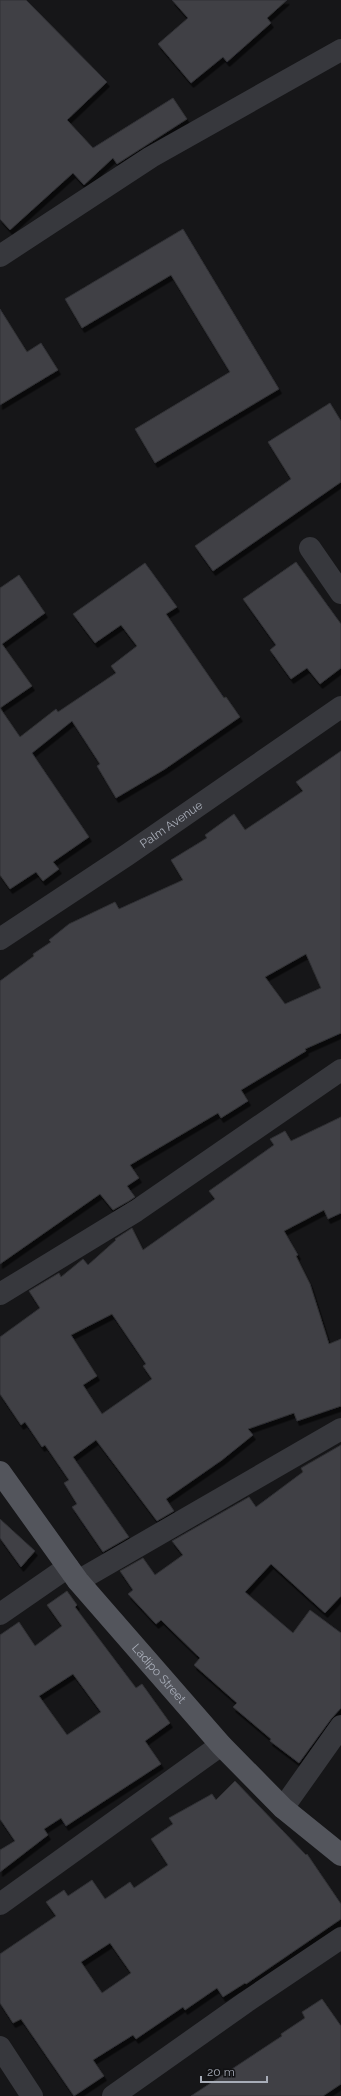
<svg xmlns="http://www.w3.org/2000/svg" width="341" height="2096" font-family="Raleway,sans-serif">
<style>
.building{fill:#404145;stroke:#303034;fill-rule:evenodd;filter:url(#shadow)}
.lines{fill:none;stroke-linecap:round;stroke-linejoin:round}
.minor{stroke:#37383d;stroke-width:22}
.major{stroke:#53555c;stroke-width:22}
.labels{text-anchor:middle;dominant-baseline:central;stroke-width:3.5;stroke-linejoin:round;paint-order:stroke}
.street-label{font-size:12px;fill:#a8adb8;stroke:#111113}
</style>
<defs>
<filter id="shadow"><feDropShadow dx="2.5" dy="4.5" stdDeviation="0" flood-color="#0009"/></filter>
</defs>
<rect width="100%" height="100%" fill="#161618"/>
<g class="building">
<polygon points="0,0 26,0 107,82 67,120 93,148 173,98 187,119 117,164 113,158 84,185 73,173 10,230 0,219"/>
<polygon points="172,0 287,0 267,18 271,23 227,62 223,57 191,83 158,44 188,18"/>
<polygon points="183,229 279,389 155,463 135,429 230,372 171,275 82,328 65,299"/>
<polygon points="0,309 27,352 41,343 58,370 0,405"/>
<polygon points="330,403 341,421 341,482 213,571 195,546 291,479 268,442"/>
<polygon points="296,562 341,624 341,668 320,684 307,668 291,679 270,650 276,645 243,599"/>
<polygon points="145,563 177,607 166,614 224,698 226,697 240,717 165,769 116,798 97,766 100,764 72,721 32,753 89,837 53,862 59,869 43,881 36,872 10,889 0,875 0,588 19,575 45,613 2,644 32,686 0,708 20,737 56,709 58,712 116,673 111,666 137,646 121,625 95,643 73,614"/>
<path d="M341,751V1033L305,1049L306,1051L241,1090L248,1101L221,1118L218,1113L130,1165L139,1178L127,1186L135,1197L129,1201L113,1210L100,1194L0,1264V981L34,956L33,954L51,942L49,940L69,924L115,902L119,909L183,880L171,860L207,838L205,835L234,814L245,830L303,791L296,782ZM306,954L321,988L285,1004L265,977Z"/>
<path d="M341,1117V1213L328,1219L324,1210L284,1231L298,1255L296,1256L310,1284L329,1344L341,1339V1406L297,1421L294,1413L248,1429L253,1435L222,1460L166,1499L174,1511L157,1521L96,1440L73,1457L129,1537L103,1552L72,1507L77,1504L64,1483L69,1480L45,1445L42,1447L25,1422L21,1425L0,1394V1337L40,1308L29,1291L59,1273L61,1277L83,1259L88,1265L116,1240L115,1239L132,1228L143,1250L215,1199L209,1191L274,1145L270,1139L285,1131L291,1141ZM112,1314L146,1364L143,1366L152,1379L102,1414L83,1385L97,1376L71,1335Z"/>
<polygon points="341,1445 341,1596 325,1613 271,1564 245,1592 293,1633 310,1610 341,1633 341,1708 331,1719 299,1763 270,1741 271,1739 233,1707 237,1703 194,1665 200,1658 161,1620 156,1624 128,1594 133,1590 120,1571 143,1558 155,1575 183,1555 172,1541 249,1497 256,1507 303,1472 301,1468"/>
<polygon points="0,1519 35,1551 21,1567 0,1538"/>
<path d="M67,1591L77,1605L75,1607L136,1688L142,1684L170,1723L145,1741L161,1764L66,1826L61,1818L44,1829L48,1835L0,1872V1850L15,1841L0,1819V1635L19,1622L35,1646L62,1626L47,1605ZM73,1674L101,1712L67,1735L39,1696Z"/>
<path d="M235,1781L306,1855L307,1854L341,1904V1919L246,1984L245,1983L223,1997L217,1988L185,2010L183,2007L136,2039L133,2035L93,2060L104,2076L74,2096L21,2019L13,2023L0,2003V1954L56,1916L46,1902L64,1890L68,1896L92,1880L105,1899L130,1882L134,1888L168,1865L151,1839L173,1824L169,1818L212,1794L216,1800ZM110,1943L131,1973L102,1993L81,1962Z"/>
<polygon points="322,1999 341,2026 341,2084 323,2096 191,2096 282,2036 281,2034 305,2018 302,2012"/>
</g>
<g class="lines">
<g class="minor">
<polyline points="0,256 151,157 341,50"/>
<polyline points="310,548 341,593"/>
<path id="s1" d="M0,939L127,855L341,707"/>
<polyline points="0,1294 136,1211 341,1070"/>
<polyline points="78,1581 341,1429"/>
<polyline points="0,1614 68,1567"/>
<polyline points="283,1808 341,1726"/>
<polyline points="0,1904 221,1745"/>
<polyline points="0,2047 32,2096"/>
<polyline points="113,2096 246,2002 341,1938"/>
</g>
<path class="major" id="s2" d="M0,1472L78,1581L221,1745L283,1808L341,1855"/>
</g>
<g class="labels">
<g class="street-label">
<text stroke="none"><textPath href="#s1" startOffset="206">Palm Avenue</textPath></text>
<text stroke="none"><textPath href="#s2" startOffset="257">Ladipo Street</textPath></text>
</g>
</g>
<path d="M201 2076v6h66v-6" fill="none" stroke="#a8adb8" stroke-width="2"/>
<text x="207" y="2076" font-size="12" fill="#a8adb8" stroke="#111113" stroke-width="3" paint-order="stroke">20 m</text>
</svg>
